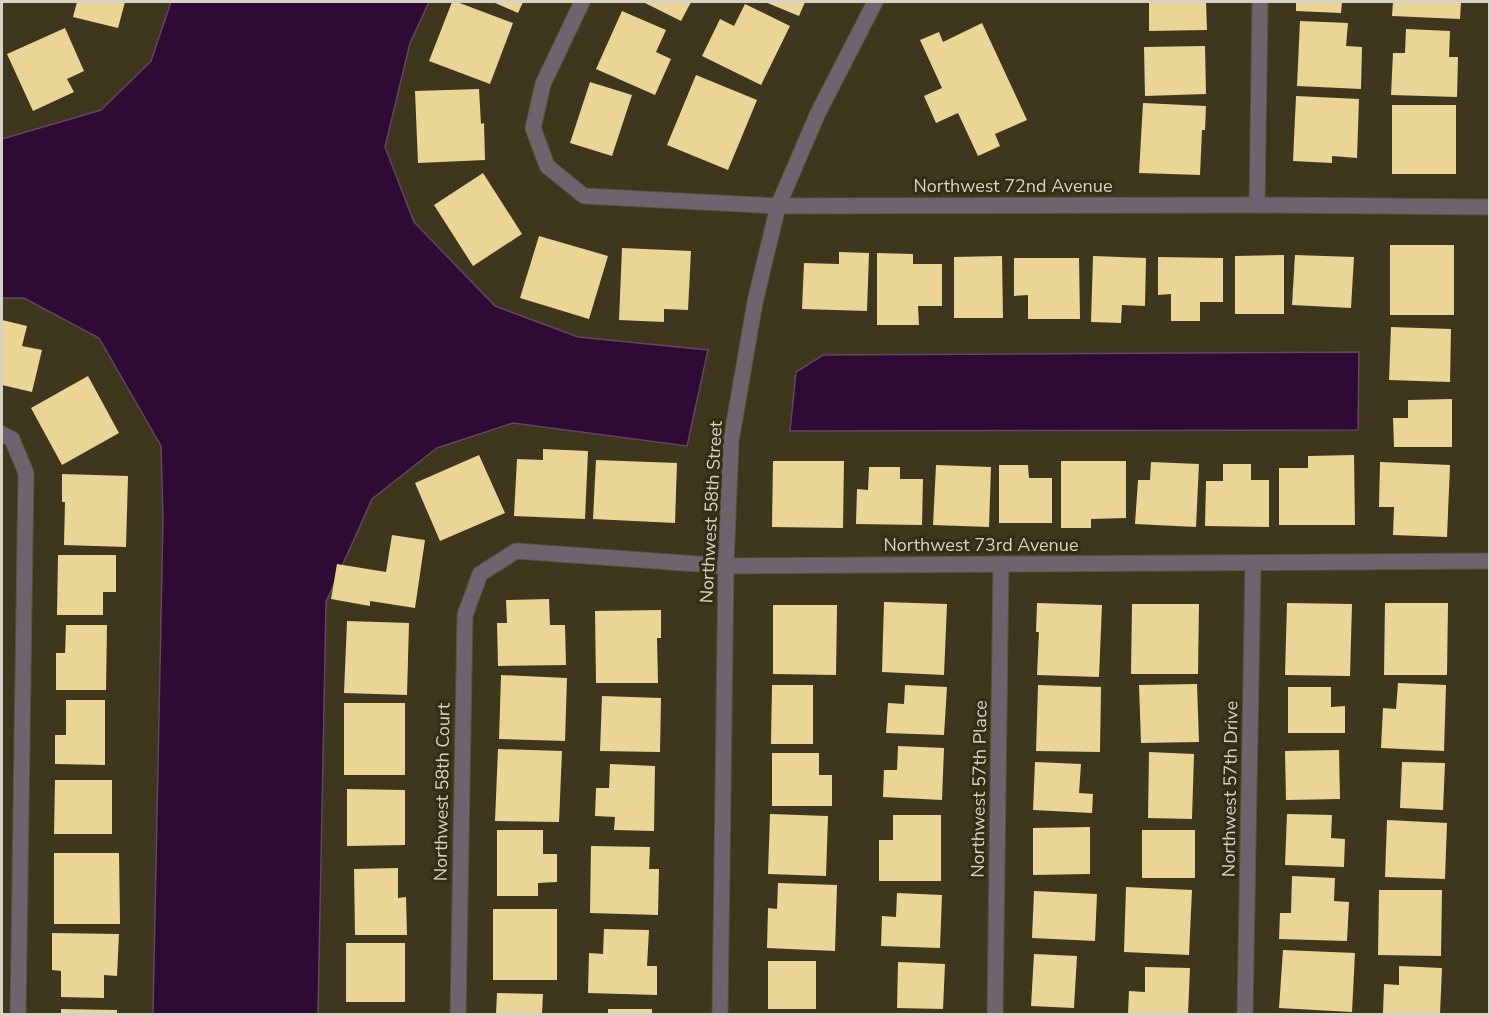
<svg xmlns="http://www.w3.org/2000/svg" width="1491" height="1016" font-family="'Nunito Sans',sans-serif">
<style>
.water{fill:#2e0a34;stroke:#61465f;stroke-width:1.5}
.building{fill:#ebd596}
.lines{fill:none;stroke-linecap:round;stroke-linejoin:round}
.minor-casing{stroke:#5a523c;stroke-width:17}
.minor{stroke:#6d646e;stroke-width:15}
.labels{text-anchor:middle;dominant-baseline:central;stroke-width:6;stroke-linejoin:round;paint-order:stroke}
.street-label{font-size:18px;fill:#d7d2c4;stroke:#342c14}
</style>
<rect width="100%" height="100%" fill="#3f361e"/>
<g class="water">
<polygon points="171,2 429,2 410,43 385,147 414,222 495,306 578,337 708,350 687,446 513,423 437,448 372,499 326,602 318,1014 153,1014 163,518 161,446 99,338 24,298 2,298 2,139 101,110 151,61"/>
<polygon points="1359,352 1358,430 790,431 796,372 823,355"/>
</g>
<g class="building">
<polygon points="77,2 125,2 118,28 73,17"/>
<polygon points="452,2 457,2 513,23 490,84 429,61"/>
<polygon points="493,2 523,2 518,13"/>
<polygon points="643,2 691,2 681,21"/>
<polygon points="765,2 805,2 799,16"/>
<polygon points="1149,2 1206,2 1207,30 1149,31"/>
<polygon points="1296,2 1342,2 1341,13 1296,11"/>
<polygon points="1393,2 1461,2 1460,19 1392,16"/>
<polygon points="745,4 790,26 761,85 702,56 720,19 734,26"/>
<polygon points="622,11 666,30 656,52 671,59 655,95 596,69"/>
<polygon points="1300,21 1348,23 1346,46 1362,47 1361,89 1297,86"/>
<polygon points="982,23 1027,120 995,134 1000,146 978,156 958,113 936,123 924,96 942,88 920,40 939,32 943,42"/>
<polygon points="65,28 84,71 67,79 74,92 33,111 7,54"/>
<polygon points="1406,29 1450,31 1449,57 1458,57 1457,97 1391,95 1393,53 1405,53"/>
<polygon points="1205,46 1206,94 1145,96 1144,47"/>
<polygon points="696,75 757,100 728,170 667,145"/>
<polygon points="590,82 632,95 612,156 570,143"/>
<polygon points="479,89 481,124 484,123 485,160 418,163 415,91"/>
<polygon points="1296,96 1359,99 1357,158 1332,156 1332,163 1293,161"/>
<polygon points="1143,103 1206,106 1205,130 1202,130 1200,175 1139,173"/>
<rect x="1392" y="105" width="64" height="69"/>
<polygon points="483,173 522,234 473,266 434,205"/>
<polygon points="539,236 608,256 589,319 520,298"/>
<rect x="1390" y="245" width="64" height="70"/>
<polygon points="622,248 691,251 688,310 664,309 664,322 619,320"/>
<polygon points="839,252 869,253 867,311 802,309 804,263 839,264"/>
<polygon points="877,253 913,254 913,264 942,264 942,306 918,306 919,325 877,325"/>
<polygon points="1284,255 1284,314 1235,314 1235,256"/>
<polygon points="1295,255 1354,257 1351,308 1292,305"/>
<polygon points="1002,256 1003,318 954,318 954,257"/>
<polygon points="1093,256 1146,258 1145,306 1122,305 1121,323 1091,322"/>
<polygon points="1158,257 1223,258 1223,302 1200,302 1200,321 1171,321 1171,294 1158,295"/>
<polygon points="1014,258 1079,258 1080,319 1028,319 1028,295 1014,296"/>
<polygon points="2,320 27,326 22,346 42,350 32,392 2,385"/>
<polygon points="1391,327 1451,329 1450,382 1389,380"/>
<polygon points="88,376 119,433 62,465 31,408"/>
<polygon points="1452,399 1452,447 1394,447 1393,418 1408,418 1408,400"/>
<polygon points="543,449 588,451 585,519 514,516 517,459 543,460"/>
<polygon points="479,455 505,513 440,541 415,483"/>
<polygon points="1354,455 1355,525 1279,525 1279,468 1308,468 1308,456"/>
<polygon points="596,460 677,463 675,523 593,519"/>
<polygon points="773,461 844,461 843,528 772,527"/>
<polygon points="1061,461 1126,461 1126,518 1091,519 1091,528 1061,528"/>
<polygon points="1151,462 1199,464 1196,527 1135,524 1138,480 1150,480"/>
<polygon points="1380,462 1450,465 1447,537 1393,535 1394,507 1379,507"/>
<polygon points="1223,464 1251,464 1251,480 1269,480 1269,527 1205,526 1206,481 1223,481"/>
<polygon points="936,465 991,467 989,527 933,525"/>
<polygon points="999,465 1028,465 1029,478 1052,478 1052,523 999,523"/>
<polygon points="869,467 900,467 900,479 923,479 922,525 856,524 857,489 868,490"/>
<polygon points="62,474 128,476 126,547 64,545 65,502 62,502"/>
<polygon points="392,535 425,540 415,608 370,601 370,606 331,599 337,564 386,572"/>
<polygon points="58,555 116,555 116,592 103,592 103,615 57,615"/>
<polygon points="549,599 550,625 565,625 566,665 498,666 497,623 507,623 506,600"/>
<polygon points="884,602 947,604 944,675 882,672"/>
<polygon points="1037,603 1102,605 1099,677 1037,675 1039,632 1036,632"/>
<polygon points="1287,603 1352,604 1350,676 1285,675"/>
<polygon points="1385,603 1448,603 1447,675 1384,675"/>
<polygon points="1132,604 1199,604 1198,674 1131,674"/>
<polygon points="773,605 837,605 836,675 773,674"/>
<polygon points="661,610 661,638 657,638 658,683 596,683 595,611"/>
<polygon points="347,621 409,623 407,695 344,693"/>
<polygon points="66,625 107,625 106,690 56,690 56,653 65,653"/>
<polygon points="501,675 567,678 565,741 499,739"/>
<polygon points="1398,683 1446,685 1444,751 1381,748 1383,708 1396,709"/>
<polygon points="1197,684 1199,742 1141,743 1139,685"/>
<polygon points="772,685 813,685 813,744 771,744"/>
<polygon points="905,685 947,687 944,735 886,733 888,703 904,704"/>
<polygon points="1038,685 1101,687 1100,752 1036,751"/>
<polygon points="1288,687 1331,687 1331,707 1345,706 1345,733 1288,733"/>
<polygon points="602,696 661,698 660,752 600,751"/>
<polygon points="66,700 105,700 105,765 55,764 55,735 66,735"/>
<rect x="344" y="703" width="61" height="72"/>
<polygon points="898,746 944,748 942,800 883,797 884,770 897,770"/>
<polygon points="498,749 562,751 559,822 495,821"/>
<polygon points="1339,750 1340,799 1286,800 1285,751"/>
<polygon points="1149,752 1194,754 1192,819 1148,818"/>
<polygon points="772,753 819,753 819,775 832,775 832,806 772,806"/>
<polygon points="1035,762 1081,764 1079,793 1093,794 1092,813 1033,810"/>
<polygon points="1402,762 1445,763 1443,810 1400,808"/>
<polygon points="610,764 655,766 654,831 614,830 615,817 595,816 596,788 609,788"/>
<polygon points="55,780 112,780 112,834 54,834"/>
<polygon points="347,789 405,790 405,845 347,846"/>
<polygon points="770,814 828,816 826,876 768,874"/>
<polygon points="1287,814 1332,815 1331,838 1345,839 1344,867 1285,865"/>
<polygon points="893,815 941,815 941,881 879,881 879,840 893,840"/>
<polygon points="1387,820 1447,823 1445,879 1385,877"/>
<polygon points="1090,827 1090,874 1033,875 1033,828"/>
<polygon points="497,830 543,830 543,854 557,854 557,882 538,883 538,896 497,896"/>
<rect x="1142" y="830" width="53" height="48"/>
<polygon points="591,846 650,847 649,869 659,869 658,915 590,913"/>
<polygon points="54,853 119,853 120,924 54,924"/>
<polygon points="398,868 398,898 406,897 407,935 355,935 354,869"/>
<polygon points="1292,876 1335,878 1334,901 1349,902 1347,941 1279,939 1280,913 1291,913"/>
<polygon points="778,883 837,885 835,951 767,948 768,908 777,909"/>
<polygon points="1126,887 1192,890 1189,955 1124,952"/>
<polygon points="1379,890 1442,890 1441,956 1378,955"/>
<polygon points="1034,891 1097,894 1095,941 1032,938"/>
<polygon points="897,893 942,895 940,948 881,946 882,916 896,917"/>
<rect x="493" y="909" width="64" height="71"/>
<polygon points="604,929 649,930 647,966 657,966 657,995 588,993 589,953 603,954"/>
<polygon points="52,933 119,934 117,976 104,975 104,998 61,997 61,971 52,970"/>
<rect x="346" y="943" width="59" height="59"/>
<polygon points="1283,950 1355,953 1352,1012 1279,1008"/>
<polygon points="1034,954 1077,956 1074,1008 1031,1006"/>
<rect x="768" y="961" width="48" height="48"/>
<polygon points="898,962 945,964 943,1009 897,1008"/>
<polygon points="1399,966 1442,968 1440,1014 1383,1013 1384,984 1399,985"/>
<polygon points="1145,967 1190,968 1188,1014 1128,1014 1129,991 1145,992"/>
<polygon points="497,993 543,994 542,1014 496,1014"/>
<polygon points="61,1009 117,1010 117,1014 61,1014"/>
<rect x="608" y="1009" width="44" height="5"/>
</g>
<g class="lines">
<defs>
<g id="minor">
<polyline points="582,2 543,84 533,128 547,166 584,196 778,206 1257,205 1490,207"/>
<polyline points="1257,205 1260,2"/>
<polyline points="2,434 12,439 26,473 18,1014"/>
<polyline points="458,1014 465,615 480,574 516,551 726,566 1490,561"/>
<polyline points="720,1014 726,566 731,441 755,302 778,206 818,113 875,2"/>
<polyline points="995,1014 1001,564"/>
<polyline points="1245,1014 1253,564"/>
</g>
</defs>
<use href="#minor" class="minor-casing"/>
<use href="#minor" class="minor"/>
</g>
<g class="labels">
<g class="street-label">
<text x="1013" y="186">Northwest 72nd Avenue</text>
<text transform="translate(711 512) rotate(-87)">Northwest 58th Street</text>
<text x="981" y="545">Northwest 73rd Avenue</text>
<text transform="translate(979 789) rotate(-89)">Northwest 57th Place</text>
<text transform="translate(1230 789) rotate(-89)">Northwest 57th Drive</text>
<text transform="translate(442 792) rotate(-89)">Northwest 58th Court</text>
</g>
</g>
<rect width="1491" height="1016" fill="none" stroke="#d7d2c4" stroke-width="6"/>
</svg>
